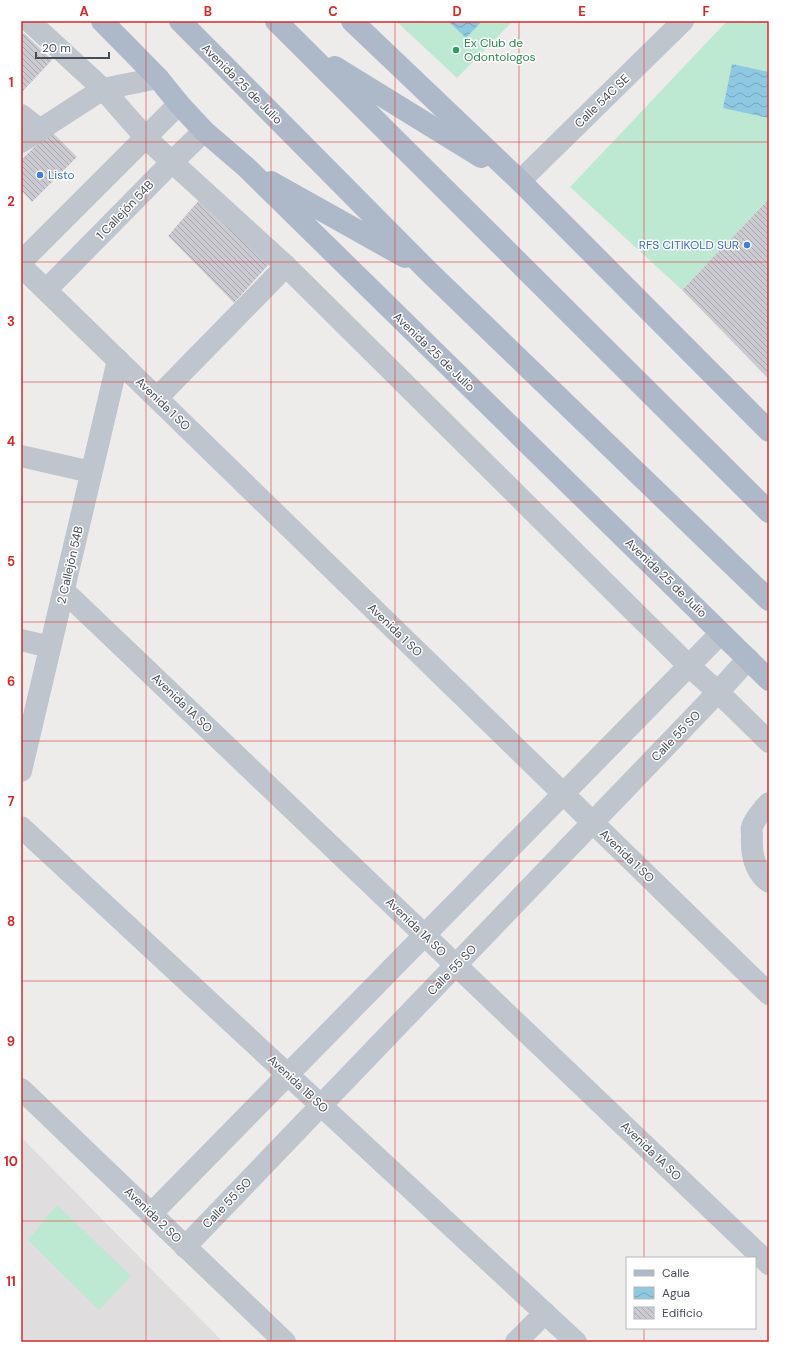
<svg xmlns="http://www.w3.org/2000/svg" width="790" height="1363" font-family="'DM Sans',sans-serif">
<style>
.education{fill:#dfdddd}
.pitch{fill:#bde9d2}
.water{fill:url(#water-waves)}
.building{fill:url(#building-back-hatch)}
.lines{fill:none;stroke-linecap:round;stroke-linejoin:round}
.minor{stroke:#bec5cd;stroke-width:22}
.major{stroke:#adb9c8;stroke-width:22}
.grid{fill:none;stroke:#d62828;stroke-width:1;stroke-opacity:0.55}
.leisure-dot{fill:#2e9e5b;stroke:#fff;stroke-width:1.5}
.shop-dot{fill:#3f7fe0;stroke:#fff;stroke-width:1.5}
.labels{text-anchor:middle;dominant-baseline:central;stroke-width:3;stroke-linejoin:round;paint-order:stroke}
.leisure-label{font-size:12px;fill:#27864d;stroke:#fff;text-anchor:start}
.street-label{font-size:12px;fill:#464d57;stroke:#fff}
.shop-label{font-size:12px;fill:#366cbe;stroke:#fff;text-anchor:start}
.neatline{fill:none;stroke:#d62828;stroke-width:1.5}
.grid-label{font-size:13px;text-anchor:middle;font-weight:bold;fill:#d62828}
</style>
<defs>
<pattern id="water-waves" width="16" height="10" patternUnits="userSpaceOnUse"><rect width="16" height="10" fill="#8ec9e1"/><path d="M0 5q4-4 8 0t8 0" fill="none" stroke="#76a5b9"/></pattern>
<pattern id="building-back-hatch" width="6" height="6" patternUnits="userSpaceOnUse"><rect width="6" height="6" fill="#cacad0"/><path d="M-1 5l2 2M0 0l6 6M5-1l2 2" fill="none" stroke="#a6a6ac"/></pattern>
</defs>
<rect width="100%" height="100%" fill="#eeeceb"/>
<polygon class="education" points="21,1137 223,1342 21,1342"/>
<g class="pitch">
<polygon points="396,21 513,21 457,78"/>
<polygon points="727,21 769,21 769,199 682,290 570,187"/>
<polygon points="57,1205 131,1276 99,1310 28,1240"/>
</g>
<g class="water">
<polygon points="448,21 482,21 466,38"/>
<polygon points="732,64 769,72 769,118 723,108"/>
</g>
<g class="building">
<polygon points="24,33 52,60 21,93 21,36"/>
<polygon points="51,131 77,157 32,202 21,190 21,160"/>
<polygon points="200,199 269,264 234,303 168,236"/>
<polygon points="769,199 769,379 682,290"/>
</g>
<g class="lines">
<g class="minor">
<polyline points="29,21 103,89 146,138 172,162 286,266 689,666 718,692 769,742"/>
<polyline points="21,115 40,130"/>
<polyline points="21,142 103,89 158,78"/>
<polyline points="520,181 683,21"/>
<polyline points="21,262 179,104"/>
<polyline points="21,266 769,994"/>
<polyline points="46,290 172,162 204,131"/>
<polyline points="157,398 286,266"/>
<polyline points="21,456 91,472"/>
<polyline points="64,591 769,1264"/>
<polyline points="21,640 50,647"/>
<polyline points="21,771 118,360"/>
<path d="M769,803C764,808 754,820 752,827C751,829 752,833 752,836C751,854 754,871 769,882"/>
<polyline points="21,827 576,1342"/>
<polyline points="21,1089 285,1342"/>
<polyline points="151,1214 721,633"/>
<polyline points="185,1247 718,692 748,659"/>
<polyline points="516,1342 545,1313"/>
</g>
<g class="major">
<polyline points="102,21 158,78 179,104 204,131 246,167 769,680"/>
<polyline points="180,21 428,271 769,600"/>
<polyline points="276,21 769,512"/>
<polyline points="352,21 520,181 769,431"/>
<polyline points="335,67 481,157"/>
<polyline points="271,182 405,257"/>
</g>
</g>
<path class="grid" d="M146,21V1342M271,21V1342M395,21V1342M519,21V1342M644,21V1258M21,142H769M21,262H769M21,382H769M21,502H769M21,622H769M21,741H769M21,861H769M21,981H769M21,1101H769M21,1221H769M644,1328V1342"/>
<circle class="leisure-dot" cx="456" cy="50" r="4"/>
<g class="shop-dot">
<circle cx="40" cy="175" r="4"/>
<circle cx="747" cy="245" r="4"/>
</g>
<g class="labels">
<g class="leisure-label">
<text x="464" y="43">Ex Club de<tspan x="464" dy="14">Odontologos</tspan></text>
</g>
<g class="street-label">
<text transform="translate(242 84) rotate(45)">Avenida 25 de Julio</text>
<text transform="translate(602 101) rotate(-44)">Calle 54C SE</text>
<text transform="translate(125 210) rotate(-46)">1 Callejón 54B</text>
<text transform="translate(434 352) rotate(44)">Avenida 25 de Julio</text>
<text transform="translate(163 404) rotate(44)">Avenida 1 SO</text>
<text transform="translate(70 565) rotate(-77)">2 Callejón 54B</text>
<text transform="translate(666 578) rotate(44)">Avenida 25 de Julio</text>
<text transform="translate(395 630) rotate(44)">Avenida 1 SO</text>
<text transform="translate(182 703) rotate(44)">Avenida 1A SO</text>
<text transform="translate(676 736) rotate(-46)">Calle 55 SO</text>
<text transform="translate(627 856) rotate(44)">Avenida 1 SO</text>
<text transform="translate(416 927) rotate(44)">Avenida 1A SO</text>
<text transform="translate(452 970) rotate(-46)">Calle 55 SO</text>
<text transform="translate(298 1084) rotate(43)">Avenida 1B SO</text>
<text transform="translate(651 1151) rotate(44)">Avenida 1A SO</text>
<text transform="translate(227 1203) rotate(-46)">Calle 55 SO</text>
<text transform="translate(153 1215) rotate(44)">Avenida 2 SO</text>
</g>
<g class="shop-label">
<text x="48" y="175">Listo</text>
<text x="739" y="245" text-anchor="end">RFS CITIKOLD SUR</text>
</g>
</g>
<rect width="790" height="1363" fill="none" stroke="#ffffff" stroke-width="44"/>
<rect x="626" y="1257" width="130" height="72" fill="#ffffff" stroke="#b5b8bc"/>
<rect x="634" y="1270" width="20" height="6" fill="#adb9c8" stroke="#b5b8bc"/>
<text x="662" y="1277" font-size="12" fill="#464d57">Calle</text>
<rect x="634" y="1287" width="20" height="12" fill="url(#water-waves)" stroke="#b5b8bc"/>
<text x="662" y="1297" font-size="12" fill="#464d57">Agua</text>
<rect x="634" y="1307" width="20" height="12" fill="url(#building-back-hatch)" stroke="#b5b8bc"/>
<text x="662" y="1317" font-size="12" fill="#464d57">Edificio</text>
<path d="M36 52v6h73v-6" fill="none" stroke="#464d57" stroke-width="2"/>
<text x="42" y="52" font-size="12" fill="#464d57" stroke="#ffffff" stroke-width="3" paint-order="stroke">20 m</text>
<rect x="22" y="22" width="746" height="1319" class="neatline"/>
<g class="grid-label">
<text x="84" y="16">A</text>
<text x="208" y="16">B</text>
<text x="333" y="16">C</text>
<text x="457" y="16">D</text>
<text x="582" y="16">E</text>
<text x="706" y="16">F</text>
<text x="11" y="87">1</text>
<text x="11" y="206">2</text>
<text x="11" y="326">3</text>
<text x="11" y="446">4</text>
<text x="11" y="566">5</text>
<text x="11" y="686">6</text>
<text x="11" y="806">7</text>
<text x="11" y="926">8</text>
<text x="11" y="1046">9</text>
<text x="11" y="1166">10</text>
<text x="11" y="1286">11</text>
</g>
</svg>
